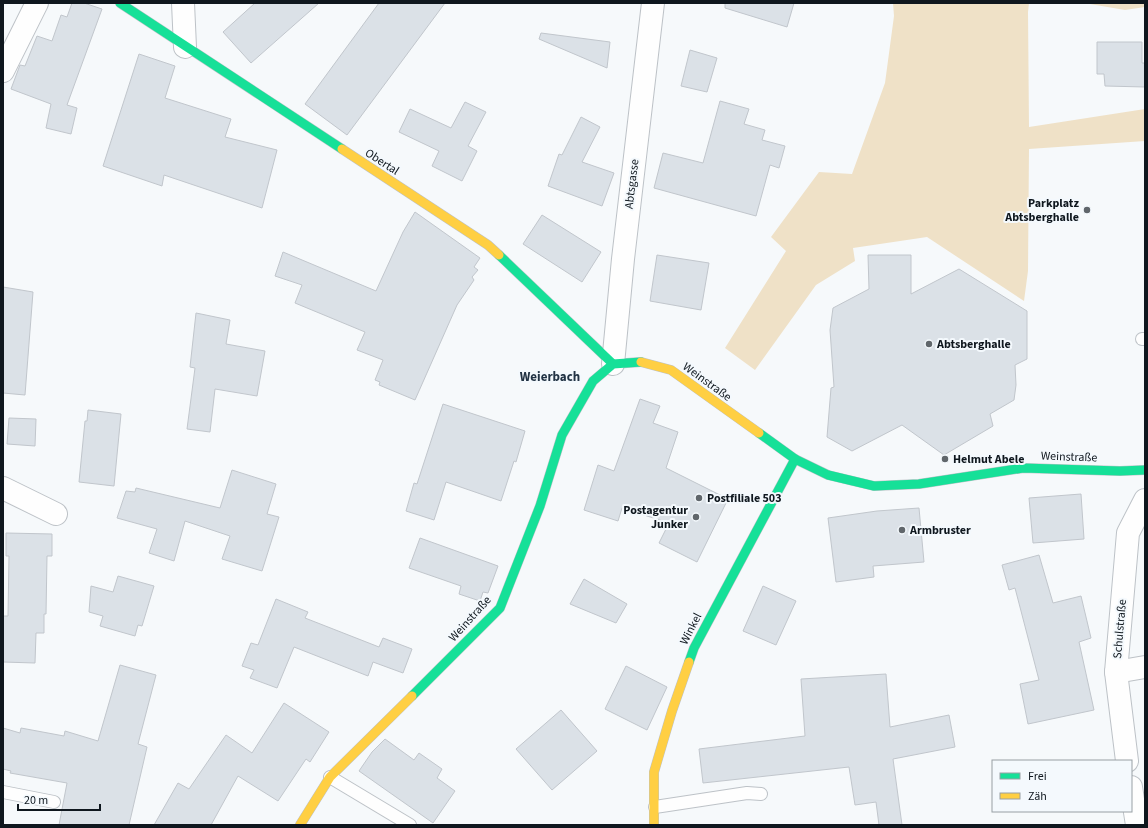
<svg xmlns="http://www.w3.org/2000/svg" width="1148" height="828" font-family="'Source Sans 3',sans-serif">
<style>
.green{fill:#efe1c7}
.building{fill:#dbe1e7;stroke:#c1c6cc}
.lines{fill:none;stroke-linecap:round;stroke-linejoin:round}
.lane-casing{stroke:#bdc2c7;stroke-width:14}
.street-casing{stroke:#bdc2c7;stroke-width:24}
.fast-casing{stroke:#bdc2c7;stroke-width:10}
.slow-casing{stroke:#bdc2c7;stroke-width:10}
.lane{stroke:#fefefe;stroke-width:12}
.street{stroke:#fefefe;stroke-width:22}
.fast{stroke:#16e098;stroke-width:9}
.slow{stroke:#ffcf43;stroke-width:9}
.poi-dot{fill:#60666b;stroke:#f4f9fd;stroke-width:1.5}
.labels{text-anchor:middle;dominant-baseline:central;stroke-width:4;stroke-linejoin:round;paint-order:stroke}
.street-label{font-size:12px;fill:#0f171e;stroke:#f4f9fd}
.poi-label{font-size:12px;font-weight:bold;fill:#0f171e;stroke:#f4f9fd;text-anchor:start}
.neighbourhood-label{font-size:13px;font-weight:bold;fill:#234;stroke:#f4f9fd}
</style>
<rect width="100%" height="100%" fill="#f6f9fb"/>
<g class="green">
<polygon points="893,3 1029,3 1028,12 1029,127 1145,109 1145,141 1029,149 1028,271 1024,301 927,237 853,248 855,261 816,285 755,370 725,348 786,251 771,237 819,172 852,174 885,83 894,16"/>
<polygon points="1084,3 1145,3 1145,7 1125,10"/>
</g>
<g class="building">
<polygon points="72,3 84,3 102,9 67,105 77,108 71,134 46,128 51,104 11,89 20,65 25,66 37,36 52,41 61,15 67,17"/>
<polygon points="255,3 319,3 251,63 223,32"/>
<polygon points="379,3 445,3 347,135 305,104"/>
<polygon points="725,3 794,3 787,27 725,8"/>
<polygon points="541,33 610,42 607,68 539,39"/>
<polygon points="1097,42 1142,42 1142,63 1145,63 1145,87 1105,86 1104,74 1097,74"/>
<polygon points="690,50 717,58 707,92 681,86"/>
<polygon points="139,54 175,66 165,98 231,119 225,137 277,150 262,208 164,175 162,186 103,166"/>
<polygon points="720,101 749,109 744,124 765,130 762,140 785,146 779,168 770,165 756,216 654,188 663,153 703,163"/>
<polygon points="465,102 486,112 468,146 477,151 462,181 432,166 439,151 399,132 410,109 451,128"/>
<polygon points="581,117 600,127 582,162 614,173 602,206 548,186 559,154 562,155"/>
<polygon points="415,212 480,258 474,267 478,270 472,277 474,280 457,305 415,400 379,385 380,382 375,380 383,360 357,350 365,332 295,303 302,285 275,276 283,252 376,291 403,232"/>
<polygon points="542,215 601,252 582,282 523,244"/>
<polygon points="657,255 709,263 701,310 650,301"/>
<polygon points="868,255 911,255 911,294 959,269 1027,311 1027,359 1015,365 1016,385 1014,400 990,414 993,426 944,455 902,425 852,451 827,437 831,388 834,387 830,330 833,308 869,289"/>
<polygon points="3,287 33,292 25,395 3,393"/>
<polygon points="196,313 230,320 226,344 265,351 257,396 215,389 210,432 187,429 195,368 190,367"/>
<polygon points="640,399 660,406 653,423 678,432 666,468 728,499 697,562 659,543 669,523 622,508 618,521 584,510 598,465 614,471"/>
<polygon points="443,404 525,431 516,462 514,461 501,501 446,482 434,520 406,511 414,483 417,484"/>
<polygon points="88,410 121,414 114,486 79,482 85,421 87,421"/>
<polygon points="9,418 36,419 35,446 7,444"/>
<polygon points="232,470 276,484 267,514 279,517 262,571 222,559 230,536 185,521 174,561 149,553 157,529 117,518 126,491 135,492 136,488 220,508"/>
<polygon points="1081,494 1084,539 1033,543 1029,498"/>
<polygon points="919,508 924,562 873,566 874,577 836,582 828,518 877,511"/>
<polygon points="6,533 52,534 52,556 47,556 46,614 44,614 44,633 36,633 35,663 3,662 3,616 8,616 9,556 6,556"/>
<polygon points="420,538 498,566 488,593 483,592 480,601 459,594 461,586 409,568"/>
<polygon points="1039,555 1053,603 1081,596 1091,638 1079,642 1094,710 1028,724 1020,684 1039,680 1015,588 1009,590 1002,565"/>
<polygon points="118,576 154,586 142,626 138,625 135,636 100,626 103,616 89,612 91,586 113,592"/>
<polygon points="584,579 627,604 616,623 570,604"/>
<polygon points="763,586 796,601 776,645 743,631"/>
<polygon points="276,599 308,612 305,618 379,647 383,638 412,649 403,673 373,662 368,676 294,647 277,688 250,678 254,670 242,666 251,643 258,645"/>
<polygon points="120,665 156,675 138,744 147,747 129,825 59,825 67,783 10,773 11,771 3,769 3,728 20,733 21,728 64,736 65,731 98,741"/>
<polygon points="626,666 667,687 647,730 605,709"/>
<polygon points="886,674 890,727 949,715 955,747 893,759 902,825 879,825 876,802 855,805 849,767 703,783 699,749 805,736 801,679"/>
<polygon points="284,703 329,732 310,762 306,759 278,801 238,776 211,825 154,825 178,783 189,789 226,735 252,753"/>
<polygon points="561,710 597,751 552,790 516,749"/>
<polygon points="385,739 414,760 419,753 442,769 437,778 455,791 433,823 359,771 372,752"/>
</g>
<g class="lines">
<defs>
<g id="lane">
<polyline points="1142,339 1145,339"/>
<polyline points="330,777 410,825"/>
<polyline points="3,792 54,802"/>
<polyline points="655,807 747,793 761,794"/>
</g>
<g id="street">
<polyline points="183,3 185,47"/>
<polyline points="3,71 37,3"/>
<polyline points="613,364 623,259 653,3"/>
<polyline points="3,488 56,514"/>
<polyline points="1116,672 1145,667"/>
<polyline points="1127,761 1116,672 1128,533 1145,500"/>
<polyline points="1131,787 1137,825"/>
</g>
<g id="fast">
<polyline points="120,3 342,149"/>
<polyline points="499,255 613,364"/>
<polyline points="759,433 795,459 828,475 874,486 919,484 1023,468 1120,471 1145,470"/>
<polyline points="689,662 694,648 795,459"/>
<polyline points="412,696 500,608 540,506 562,435 593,381 613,364 641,362"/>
</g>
<g id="slow">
<polyline points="342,149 488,245 499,255"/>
<polyline points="641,362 671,370 759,433"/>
<polyline points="300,825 330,777 412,696"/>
<polyline points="654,825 654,772 672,711 689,662"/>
</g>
</defs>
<use href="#lane" class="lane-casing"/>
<use href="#street" class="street-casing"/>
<use href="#fast" class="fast-casing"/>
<use href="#slow" class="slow-casing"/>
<use href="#lane" class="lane"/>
<use href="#street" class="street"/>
<use href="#fast" class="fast"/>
<use href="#slow" class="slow"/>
</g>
<g class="poi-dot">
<circle cx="1087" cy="210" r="4"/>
<circle cx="929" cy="344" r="4"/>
<circle cx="945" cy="459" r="4"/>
<circle cx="699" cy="498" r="4"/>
<circle cx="696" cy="517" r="4"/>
<circle cx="902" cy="530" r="4"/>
</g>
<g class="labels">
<g class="street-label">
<text transform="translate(382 162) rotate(33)">Obertal</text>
<text transform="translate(632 184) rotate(-83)">Abtsgasse</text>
<text transform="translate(707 382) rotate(36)">Weinstraße</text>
<text transform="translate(1069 457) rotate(2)">Weinstraße</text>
<text transform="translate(470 619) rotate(-48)">Weinstraße</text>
<text transform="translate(691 629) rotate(-63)">Winkel</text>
<text transform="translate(1120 629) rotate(-85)">Schulstraße</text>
</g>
<g class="poi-label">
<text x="1079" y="203" text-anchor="end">Parkplatz<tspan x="1079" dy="14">Abtsberghalle</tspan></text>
<text x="937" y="344">Abtsberghalle</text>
<text x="953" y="459">Helmut Abele</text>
<text x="707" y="498">Postfiliale 503</text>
<text x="688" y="510" text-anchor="end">Postagentur<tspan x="688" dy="14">Junker</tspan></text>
<text x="910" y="530">Armbruster</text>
</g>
<g class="neighbourhood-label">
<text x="550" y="377">Weierbach</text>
</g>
</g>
<rect width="1148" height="828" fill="none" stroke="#0f171e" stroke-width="8"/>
<rect x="992" y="760" width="140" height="52" fill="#f4f9fd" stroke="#989fa4"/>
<rect x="1000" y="773" width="20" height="6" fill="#16e098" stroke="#989fa4"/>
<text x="1028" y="780" font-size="12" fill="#0f171e">Frei</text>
<rect x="1000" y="793" width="20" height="6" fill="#ffcf43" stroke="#989fa4"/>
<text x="1028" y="800" font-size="12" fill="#0f171e">Zäh</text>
<path d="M18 804v6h82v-6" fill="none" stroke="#0f171e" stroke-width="2"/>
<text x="24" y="804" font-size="12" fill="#0f171e" stroke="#f4f9fd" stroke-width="3" paint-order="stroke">20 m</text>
</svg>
